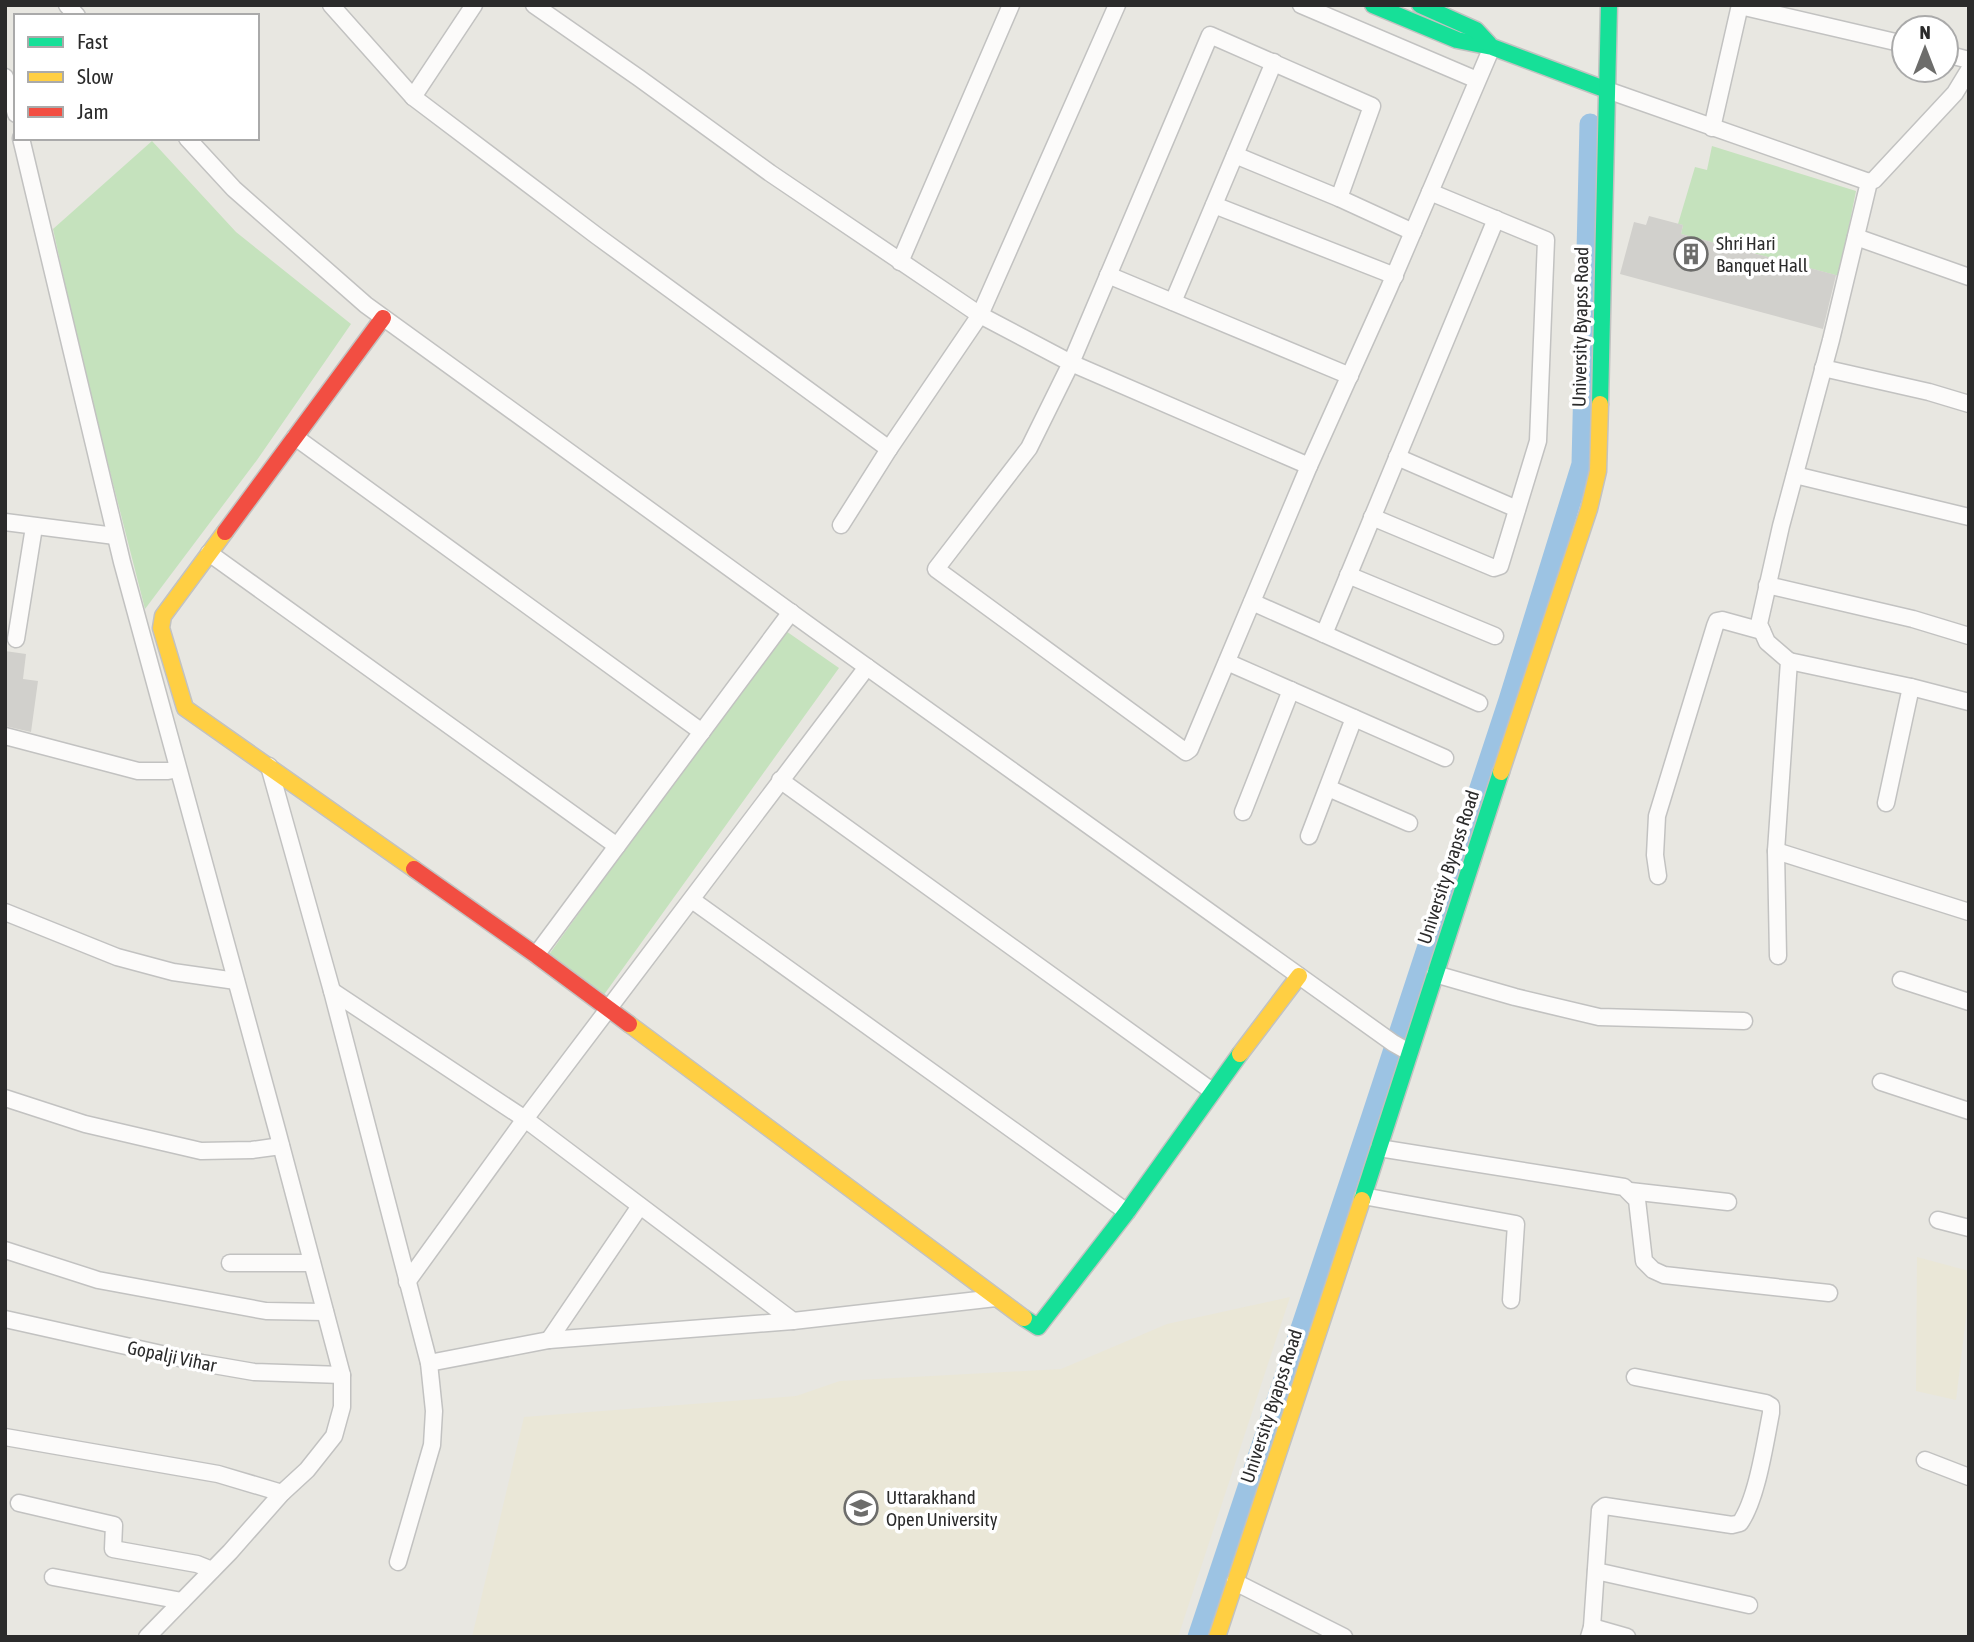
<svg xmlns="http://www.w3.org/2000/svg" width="1974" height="1642" font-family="'Asap Condensed',sans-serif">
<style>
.education{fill:#eae7d7}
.green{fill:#c5e2bd}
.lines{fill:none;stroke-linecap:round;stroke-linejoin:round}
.canal{stroke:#9cc3e3;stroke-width:21}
.building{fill:#d1d0cc}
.street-casing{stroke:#c2c2c1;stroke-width:19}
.fast-casing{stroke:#c2c2c1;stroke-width:19}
.slow-casing{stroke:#c2c2c1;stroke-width:19}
.jam-casing{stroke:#c2c2c1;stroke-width:19}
.street{stroke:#fcfbfa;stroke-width:16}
.fast{stroke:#16e098;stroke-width:16}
.slow{stroke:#ffcf43;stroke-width:16}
.jam{stroke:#f24e42;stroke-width:16}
.labels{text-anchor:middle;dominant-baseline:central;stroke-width:7;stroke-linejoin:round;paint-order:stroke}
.poi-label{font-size:19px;fill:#2b2b2b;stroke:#fff;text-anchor:start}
.street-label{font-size:19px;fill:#2b2b2b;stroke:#fff}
</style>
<rect width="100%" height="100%" fill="#e8e7e1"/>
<g class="education">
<polygon points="1917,1257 1969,1271 1969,1293 1956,1400 1916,1391"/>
<polygon points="1290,1297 1178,1637 472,1637 524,1417 796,1396 840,1381 1061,1369 1167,1324"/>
</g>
<g class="green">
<polygon points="152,141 236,232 351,324 257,460 145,609 82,362 53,229"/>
<polygon points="1712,146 1856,191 1839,276 1681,234 1683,225 1678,224 1695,167 1707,170"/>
<polygon points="783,629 839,668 603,996 548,956"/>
</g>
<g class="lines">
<polyline class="canal" points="1198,1637 1372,1116 1509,700 1582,464 1590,124"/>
</g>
<g class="building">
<polygon points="1649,216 1683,225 1681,234 1836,275 1823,329 1620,274 1634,222 1646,225"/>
<polygon points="5,651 26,654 23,679 38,681 31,732 5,726"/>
</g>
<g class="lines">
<defs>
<g id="street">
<polyline points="67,5 77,16"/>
<polyline points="331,5 413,97 597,236 889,449 980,315 1117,5"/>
<polyline points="534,5 639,78 770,173 980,315 1071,363 1309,466 1389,288 1492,47"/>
<polyline points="1301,5 1477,80"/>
<polyline points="1740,6 1904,44"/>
<polyline points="1946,54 1969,60"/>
<polyline points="5,77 16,114"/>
<polyline points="1607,90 1869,182"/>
<polyline points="413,97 474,5"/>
<polyline points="1712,128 1740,5"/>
<polyline points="21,138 122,562 277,1130 342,1375 342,1407 334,1436 307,1470 282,1493 230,1552 147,1637"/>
<polyline points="187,138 234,189 366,305 818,632 1393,1043 1409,1052"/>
<polyline points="1235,155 1339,198 1413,232"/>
<polyline points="1214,205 1395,276"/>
<polyline points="1856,237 1969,277"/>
<polyline points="900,262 1011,5"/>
<polyline points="1108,275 1350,376"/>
<polyline points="1173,302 1274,62"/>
<polyline points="1823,368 1929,392 1969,404"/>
<polyline points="295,437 702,732"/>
<polyline points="1397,457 1517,509"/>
<polyline points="1309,466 1190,749 1186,752 936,569 1029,448 1071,363 1210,35 1372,106 1339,198"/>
<polyline points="1795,475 1969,517"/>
<polyline points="1372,517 1494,568 1500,566 1538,441 1546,240 1430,192"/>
<polyline points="5,522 115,536"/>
<polyline points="841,525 889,449"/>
<polyline points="209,553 617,846"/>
<polyline points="1348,575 1495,636"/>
<polyline points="1767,585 1913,619 1969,636"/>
<polyline points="1252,602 1479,703"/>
<polyline points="1324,634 1496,219"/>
<polyline points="16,639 34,527"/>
<polyline points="1789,661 1911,687 1969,702"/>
<polyline points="1227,662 1445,758"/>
<polyline points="5,736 138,771 168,771 178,769"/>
<polyline points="269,766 332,991 429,1363 434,1411 432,1445 398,1562"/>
<polyline points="780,780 1212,1091"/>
<polyline points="1328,788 1409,823"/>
<polyline points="1886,803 1911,687"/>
<polyline points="1243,812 1291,690"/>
<polyline points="1309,836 1354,718"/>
<polyline points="1776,851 1969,912"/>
<polyline points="1658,876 1655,855 1657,816 1715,626 1717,621 1722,620 1762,631"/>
<polyline points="692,900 1127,1212"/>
<polyline points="5,912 117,957 173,972 236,981"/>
<polyline points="536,955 791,612"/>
<polyline points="1778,956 1776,851 1789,661 1767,642 1759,624 1781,526 1831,340 1869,182 1874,180 1955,93 1969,70"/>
<polyline points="1435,974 1515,997 1599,1017 1744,1021"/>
<polyline points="1901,980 1969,1002"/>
<polyline points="332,991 525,1119 793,1321"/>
<polyline points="1881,1082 1969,1111"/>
<polyline points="5,1098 85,1124 201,1151 252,1150 281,1146"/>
<polyline points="1379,1148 1624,1187 1637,1200 1644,1261 1653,1270 1664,1275 1829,1293"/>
<polyline points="1630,1191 1728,1202"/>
<polyline points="1363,1196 1516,1224 1511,1300"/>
<polyline points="1938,1220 1969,1228"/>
<polyline points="5,1250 98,1280 266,1311 325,1312"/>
<polyline points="230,1263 312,1263"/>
<polyline points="407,1282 525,1119 867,667"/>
<polyline points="5,1319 202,1363 254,1372 342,1375"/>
<polyline points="549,1340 640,1206"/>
<polyline points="429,1363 549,1340 793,1321 996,1298"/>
<polyline points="5,1437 218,1474 282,1493"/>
<polyline points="1925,1460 1969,1477"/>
<polyline points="19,1503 114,1525 113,1549 197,1564 212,1570"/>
<polyline points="1596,1571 1749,1605"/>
<polyline points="53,1577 182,1601"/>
<polyline points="1235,1582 1344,1637"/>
<polyline points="1592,1627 1627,1637"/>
<path d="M1589,1637L1592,1627L1600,1510L1605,1506L1732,1525L1740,1523C1757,1499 1765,1443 1771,1413V1406L1766,1403L1635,1377"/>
</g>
<g id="fast">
<polyline points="1373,5 1457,40 1492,47 1607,90"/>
<polyline points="1420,5 1476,30 1489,44"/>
<polyline points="1600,404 1609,5"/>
<polyline points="1362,1200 1501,772"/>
<polyline points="1024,1318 1038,1327 1127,1212 1240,1054"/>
</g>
<g id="slow">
<polyline points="225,532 163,616 161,628 185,708 414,869"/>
<polyline points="1501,772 1589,509 1598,471 1600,404"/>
<polyline points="629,1024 1024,1318"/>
<polyline points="1240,1054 1299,976"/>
<polyline points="1217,1637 1362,1200"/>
</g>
<g id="jam">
<polyline points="225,532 383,318"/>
<polyline points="414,869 536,955 629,1024"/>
</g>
</defs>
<use href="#street" class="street-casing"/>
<use href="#fast" class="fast-casing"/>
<use href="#slow" class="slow-casing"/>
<use href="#jam" class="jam-casing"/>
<use href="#street" class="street"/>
<use href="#fast" class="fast"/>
<use href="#slow" class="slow"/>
<use href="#jam" class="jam"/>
</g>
<defs>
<symbol id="building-ring" viewBox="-11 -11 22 22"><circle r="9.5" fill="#fff" stroke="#6d6d6b" stroke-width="1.5"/><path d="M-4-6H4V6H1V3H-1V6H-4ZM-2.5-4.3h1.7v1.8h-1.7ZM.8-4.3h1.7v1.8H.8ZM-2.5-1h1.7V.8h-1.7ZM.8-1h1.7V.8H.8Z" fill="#6d6d6b"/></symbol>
<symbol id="university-ring" viewBox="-11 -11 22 22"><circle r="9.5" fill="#fff" stroke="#6d6d6b" stroke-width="1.5"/><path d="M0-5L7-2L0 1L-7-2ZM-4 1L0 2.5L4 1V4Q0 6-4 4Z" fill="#6d6d6b"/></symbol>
</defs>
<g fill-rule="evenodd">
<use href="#building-ring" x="1672" y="235" width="38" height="38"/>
<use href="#university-ring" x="842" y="1489" width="38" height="38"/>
</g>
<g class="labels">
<g class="poi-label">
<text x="1716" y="243">Shri Hari<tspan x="1716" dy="22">Banquet Hall</tspan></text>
<text x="886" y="1497">Uttarakhand<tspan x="886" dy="22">Open University</tspan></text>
</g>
<g class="street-label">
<text transform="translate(1580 327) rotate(-89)">University Byapss Road</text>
<text transform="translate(1448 867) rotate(-72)">University Byapss Road</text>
<text transform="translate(172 1356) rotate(12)">Gopalji Vihar</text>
<text transform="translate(1271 1406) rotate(-72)">University Byapss Road</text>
</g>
</g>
<rect width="1974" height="1642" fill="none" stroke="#2b2b2b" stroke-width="14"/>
<rect x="14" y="14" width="245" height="126" fill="#ffffff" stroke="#aaaaaa" stroke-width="2"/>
<rect x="28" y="37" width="35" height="10" fill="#16e098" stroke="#aaaaaa" stroke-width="2"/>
<text x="77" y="49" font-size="21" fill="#2b2b2b">Fast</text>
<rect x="28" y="72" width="35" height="10" fill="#ffcf43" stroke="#aaaaaa" stroke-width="2"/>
<text x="77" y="84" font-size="21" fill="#2b2b2b">Slow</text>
<rect x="28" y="107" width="35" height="10" fill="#f24e42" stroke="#aaaaaa" stroke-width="2"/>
<text x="77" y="119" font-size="21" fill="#2b2b2b">Jam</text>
<g transform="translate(1925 49)"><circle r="33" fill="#ffffff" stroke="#aaaaaa" stroke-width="2"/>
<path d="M0-5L12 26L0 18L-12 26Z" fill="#6d6d6b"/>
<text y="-10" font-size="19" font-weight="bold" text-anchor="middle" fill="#2b2b2b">N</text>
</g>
</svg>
